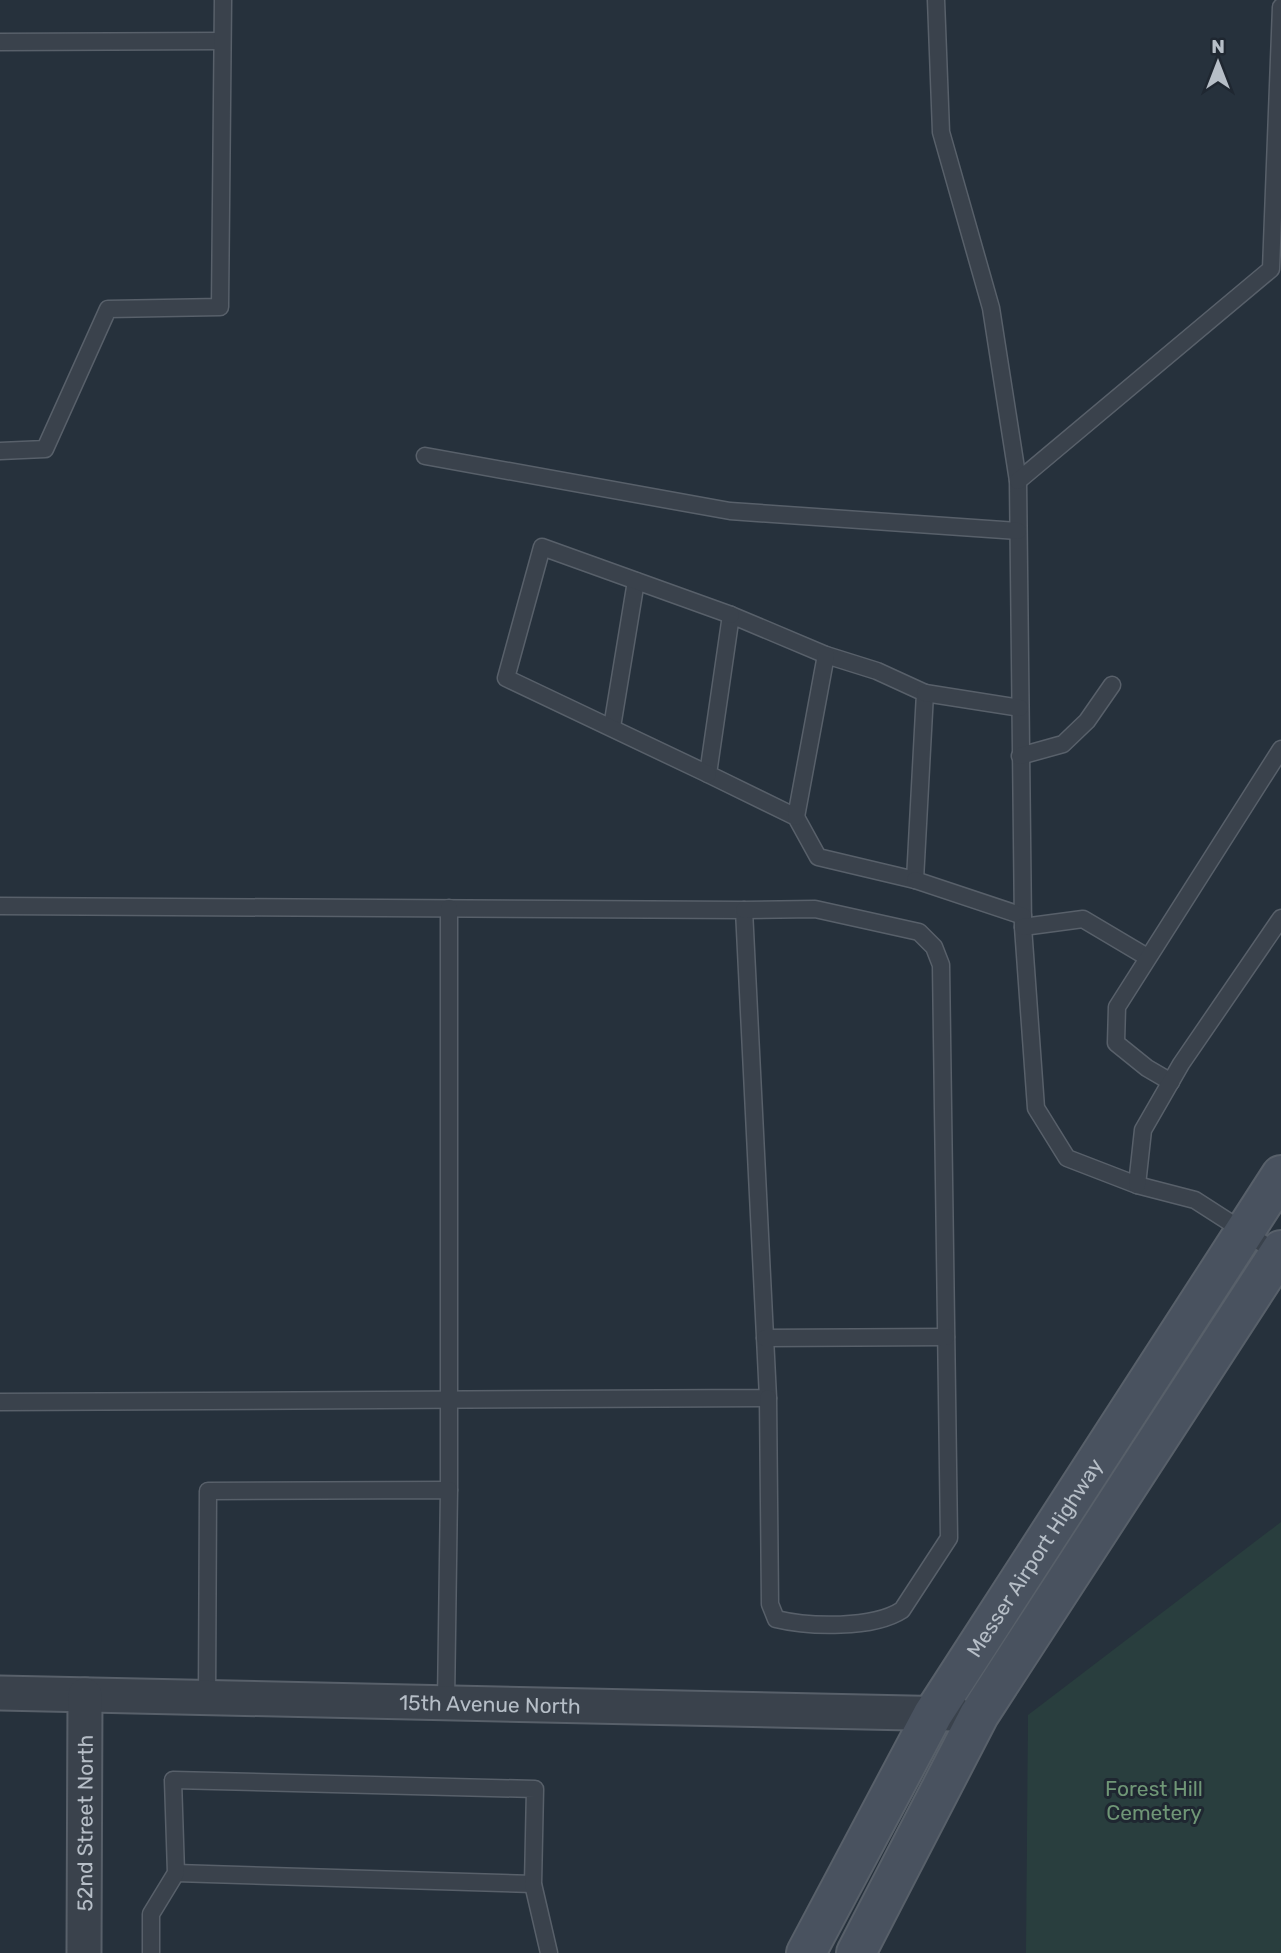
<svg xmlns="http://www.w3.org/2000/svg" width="1281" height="1953" font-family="Rubik,sans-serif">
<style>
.green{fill:#293e3e}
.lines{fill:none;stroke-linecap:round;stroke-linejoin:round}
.service-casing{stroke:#58606a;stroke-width:19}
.minor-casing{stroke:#58606a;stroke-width:37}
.secondary-casing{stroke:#58606a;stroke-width:42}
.service{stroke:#3a424c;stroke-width:16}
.minor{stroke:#3a424c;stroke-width:33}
.secondary{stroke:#49525f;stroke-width:38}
.labels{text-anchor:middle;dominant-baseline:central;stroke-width:6;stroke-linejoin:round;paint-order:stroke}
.street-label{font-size:21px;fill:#b6bec7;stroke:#1f2731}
.park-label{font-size:21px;fill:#6f9676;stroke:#1f2731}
</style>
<rect width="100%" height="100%" fill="#26313c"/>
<polygon class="green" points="1281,1522 1281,1953 1026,1953 1028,1715"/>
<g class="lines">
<defs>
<g id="service">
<polyline points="936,0 941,132 991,308 1018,481 1023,927 1036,1108 1067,1158 1137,1185 1195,1200 1279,1254"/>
<polyline points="0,42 222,41"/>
<polyline points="0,451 45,449 108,309 220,307 223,0"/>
<polyline points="425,456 730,511 1018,531"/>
<polyline points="1018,481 1271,269 1281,7"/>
<polygon points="731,615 826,655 877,671 925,693 915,880 818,857 796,817 708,774"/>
<polyline points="925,693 1020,708"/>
<polyline points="612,727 636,581"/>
<polyline points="1020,756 1063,744 1087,721 1112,685"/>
<polyline points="708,774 506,678 542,547 731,615"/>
<polyline points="796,817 826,655"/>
<polyline points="915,880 1023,916"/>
<polyline points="0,906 744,910 768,1398 0,1402"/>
<polyline points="449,908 449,1490"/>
<path d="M744,910L815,909L919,932L934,947L941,965L949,1538L902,1610C873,1629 809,1627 776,1619L770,1604L768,1398"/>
<polyline points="1023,927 1083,919 1147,957"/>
<polyline points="1171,1082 1147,1068 1116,1043 1117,1007 1281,749"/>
<polyline points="1137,1185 1143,1130 1181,1064 1281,918"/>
<polyline points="765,1338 946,1337"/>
<polyline points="207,1698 208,1491 449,1490 446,1703"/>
<polyline points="176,1873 533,1884"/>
<polyline points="151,1953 151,1914 176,1873 173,1780 535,1789 533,1884 549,1953"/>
</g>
<g id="minor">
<path id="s1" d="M0,1693L956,1714"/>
<path id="s2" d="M84,1953L85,1695"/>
</g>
<g id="secondary">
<path id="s3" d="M806,1953L933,1714L1281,1175"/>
<polyline points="856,1953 979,1715 1281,1250"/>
</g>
</defs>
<use href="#service" class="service-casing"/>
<use href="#minor" class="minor-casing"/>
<use href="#secondary" class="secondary-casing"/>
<use href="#service" class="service"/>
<use href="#minor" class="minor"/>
<use href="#secondary" class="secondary"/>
</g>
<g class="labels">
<g class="street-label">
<text stroke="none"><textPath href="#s3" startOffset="457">Messer Airport Highway</textPath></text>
<text stroke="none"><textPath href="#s1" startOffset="490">15th Avenue North</textPath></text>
<text stroke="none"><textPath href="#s2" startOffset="130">52nd Street North</textPath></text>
</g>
<g class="park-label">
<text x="1154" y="1788">Forest Hill<tspan x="1154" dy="24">Cemetery</tspan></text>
</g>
</g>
<g transform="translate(1218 63)" stroke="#1f2731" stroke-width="5" paint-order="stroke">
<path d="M0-5L12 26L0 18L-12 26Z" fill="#b6bec7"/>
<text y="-10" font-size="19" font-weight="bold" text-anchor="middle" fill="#b6bec7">N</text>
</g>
</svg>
